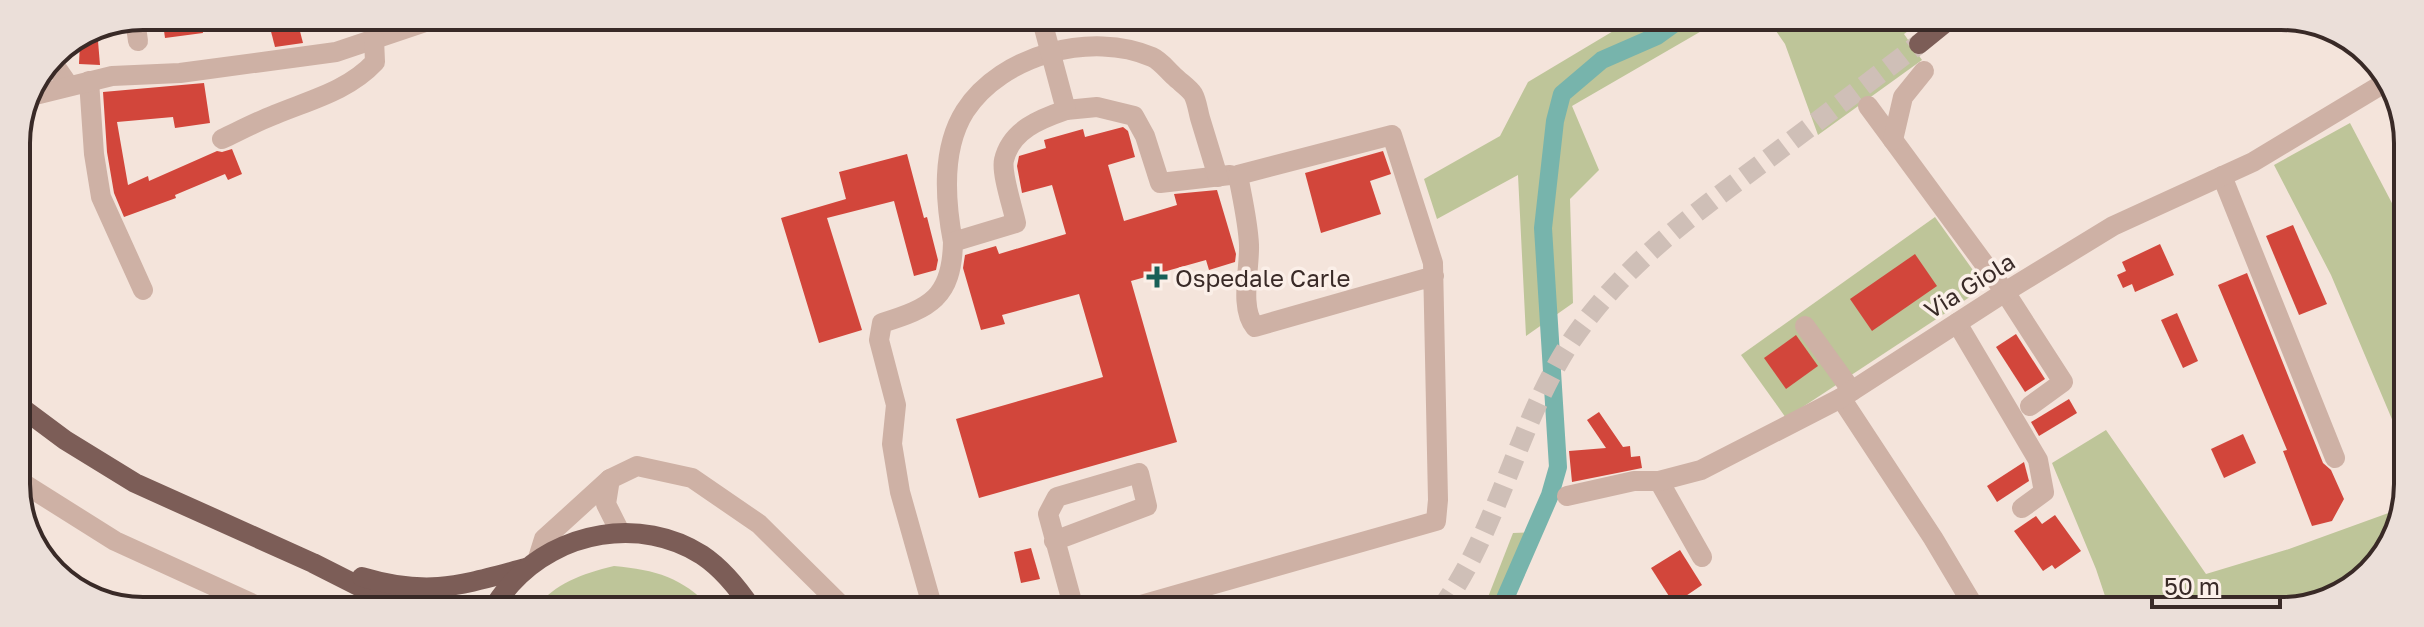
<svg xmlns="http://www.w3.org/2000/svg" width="2424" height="627" font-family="'Golos Text',sans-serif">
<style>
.green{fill:#bec599}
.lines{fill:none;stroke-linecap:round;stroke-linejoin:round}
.canal{stroke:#77b4ac;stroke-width:18}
.building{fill:#d2463b}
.major-tunnel{stroke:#cfbfb7;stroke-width:20;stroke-dasharray:20 10;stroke-linecap:butt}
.minor{stroke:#ceb1a5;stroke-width:20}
.major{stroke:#7c5d57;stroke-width:20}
.poi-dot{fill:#185f57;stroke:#fbefe8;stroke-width:3}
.labels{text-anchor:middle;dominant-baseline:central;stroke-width:7;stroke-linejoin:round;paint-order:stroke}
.poi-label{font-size:24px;fill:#392a27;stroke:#fbefe8;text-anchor:start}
.street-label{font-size:24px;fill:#392a27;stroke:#fbefe8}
.rim{fill:none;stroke:#392a27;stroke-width:4}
</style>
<rect width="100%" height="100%" fill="#f4e4db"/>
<g class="green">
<polygon points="1635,18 1724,18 1572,106 1599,170 1570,199 1573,303 1526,336 1518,175 1437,219 1424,179 1500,136 1528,82"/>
<polygon points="1767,18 1926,18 1904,34 1922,60 1818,135 1785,44"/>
<polygon points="2350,123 2405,228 2405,450 2331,275 2274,165"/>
<polygon points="1935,217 1985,287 1786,418 1741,355"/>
<polygon points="2106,430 2206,574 2289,549 2405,507 2405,509 2364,580 2288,611 2110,611 2096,569 2052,463"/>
<polygon points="1542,532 1509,610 1483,610 1513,533"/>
<path d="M614,566C656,570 682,577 712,609H534C556,583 581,574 614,566Z"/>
</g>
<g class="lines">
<polyline class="canal" points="1500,610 1550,495 1558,467 1543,228 1555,121 1562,94 1602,60 1657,36 1682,18"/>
</g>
<g class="building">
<polygon points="162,16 200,16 203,33 165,38"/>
<polygon points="267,16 296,16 303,43 275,47"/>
<polygon points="86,40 98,41 100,65 79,64 80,42"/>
<polygon points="204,83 210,123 175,128 173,117 117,122 128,185 148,176 149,181 217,151 222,152 232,149 242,174 228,180 225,174 175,195 176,198 124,217 114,193 107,152 103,92"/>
<polygon points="1123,127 1128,131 1135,157 1108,165 1124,221 1177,205 1174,194 1217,190 1236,254 1235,262 1209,270 1206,260 1131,281 1177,442 979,498 956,419 1103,377 1079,294 1002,315 1005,324 981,330 963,268 965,255 996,246 999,254 1066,234 1052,185 1022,193 1017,166 1019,156 1046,148 1044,140 1083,129 1085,137"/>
<polygon points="1383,151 1391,174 1370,181 1381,214 1321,233 1305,173"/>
<polygon points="907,154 924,218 927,217 938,260 936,270 914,276 894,201 827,218 862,330 819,343 781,218 846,199 839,172"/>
<polygon points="2293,225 2327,304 2299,315 2266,236"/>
<polygon points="2160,244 2174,275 2135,292 2132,284 2123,288 2117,275 2126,271 2122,262"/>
<polygon points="1915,254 1937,286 1872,331 1850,299"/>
<polygon points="2247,273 2323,463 2331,470 2344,499 2332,521 2312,526 2283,451 2287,450 2218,285"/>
<polygon points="2177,313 2198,361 2183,368 2161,320"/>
<polygon points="2016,334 2045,379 2025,392 1996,347"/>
<polygon points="1796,335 1818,366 1786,389 1764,358"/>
<polygon points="2069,399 2077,413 2039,436 2031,422"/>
<polygon points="1599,412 1623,447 1630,446 1631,457 1640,456 1642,468 1572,482 1569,451 1606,448 1587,420"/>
<polygon points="2243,434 2256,463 2224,478 2211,449"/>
<polygon points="2024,462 2029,481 1997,502 1987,486"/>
<polygon points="2055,515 2081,551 2055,569 2052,565 2043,571 2014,531 2036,516 2042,524"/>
<polygon points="1031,548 1040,579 1021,583 1014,552"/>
<polygon points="1680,550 1702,585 1674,604 1651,568"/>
</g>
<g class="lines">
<path class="major-tunnel" d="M1440,610C1499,529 1516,427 1570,343C1622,265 1695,213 1769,158C1819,120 1869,82 1919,44"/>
<g class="minor">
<polyline points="135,19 138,41"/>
<polyline points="51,60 69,86"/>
<polyline points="89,81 94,154 101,197 143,290"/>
<polyline points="35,95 112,76 180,73 336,52 443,16"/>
<polyline points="1868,106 2005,292 2063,382 2030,406"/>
<polyline points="1066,110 1097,107 1134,116 1145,136 1160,183 1230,175"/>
<path d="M222,139C239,131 256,122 274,115C310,100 348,91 375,62L374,39"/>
<polyline points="1893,140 1903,97 1924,71"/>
<polyline points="2222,176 2335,458"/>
<path d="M953,242C945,200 941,149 965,111C1002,54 1092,31 1152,57C1161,61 1168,71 1175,77C1180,82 1189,88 1193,94C1197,101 1198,111 1200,118C1206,138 1212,157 1218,177"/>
<polyline points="1957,323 2038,460 2044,492 2022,508"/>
<polyline points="1805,326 1852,391"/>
<polyline points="1841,398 1933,538 1976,610"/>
<polyline points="18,480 115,541 264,609"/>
<polyline points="1659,481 1702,557"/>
<polyline points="1567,496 1634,481 1659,481 1701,470 1841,398 2005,292 2113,226 2253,162 2386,82"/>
<polyline points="620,532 606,504 610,479 637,466 692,478 759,524 845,609"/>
<polyline points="1054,541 1147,506 1139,473 1057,497 1048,514 1074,609"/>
<polyline points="538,558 544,539 610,479"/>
<path d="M933,609L900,492L892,444L896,405L879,340L882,323C930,308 952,298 953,242L1016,223C1013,208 1001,173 1004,160C1011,130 1040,119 1066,110L1041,17"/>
<path d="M1123,610L1436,521L1438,500L1433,263L1392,135L1238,175C1242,197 1248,222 1249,245C1250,268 1239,308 1255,327L1434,276"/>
</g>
<g class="major">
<polyline points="1919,44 1951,18"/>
<polyline points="18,405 65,440 135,483 313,563 404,609"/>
<path d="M362,577C429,597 461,585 526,568"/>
<path d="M493,609C498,599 504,592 511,584C558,531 641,516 702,555C723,569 738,588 752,609"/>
</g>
</g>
<path class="poi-dot" d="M1153 265h8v8h8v8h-8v8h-8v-8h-8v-8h8z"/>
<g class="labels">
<g class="poi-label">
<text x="1175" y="277">Ospedale Carle</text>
</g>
<g class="street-label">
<text transform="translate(1969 285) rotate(-32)">Via Giola</text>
</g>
</g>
<path d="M0 0H2424V627H0ZM143 30H2281A113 113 0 0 1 2394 143V484A113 113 0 0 1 2281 597H143A113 113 0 0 1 30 484V143A113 113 0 0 1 143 30Z" fill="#ebdfd9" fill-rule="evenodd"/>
<path class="rim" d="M143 30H2281A113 113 0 0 1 2394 143V484A113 113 0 0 1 2281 597H143A113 113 0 0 1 30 484V143A113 113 0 0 1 143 30Z"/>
<path d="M2152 595v12h128v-12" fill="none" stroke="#392a27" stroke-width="4"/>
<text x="2164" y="595" font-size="24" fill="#392a27" stroke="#fbefe8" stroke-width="6" paint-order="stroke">50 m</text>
</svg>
